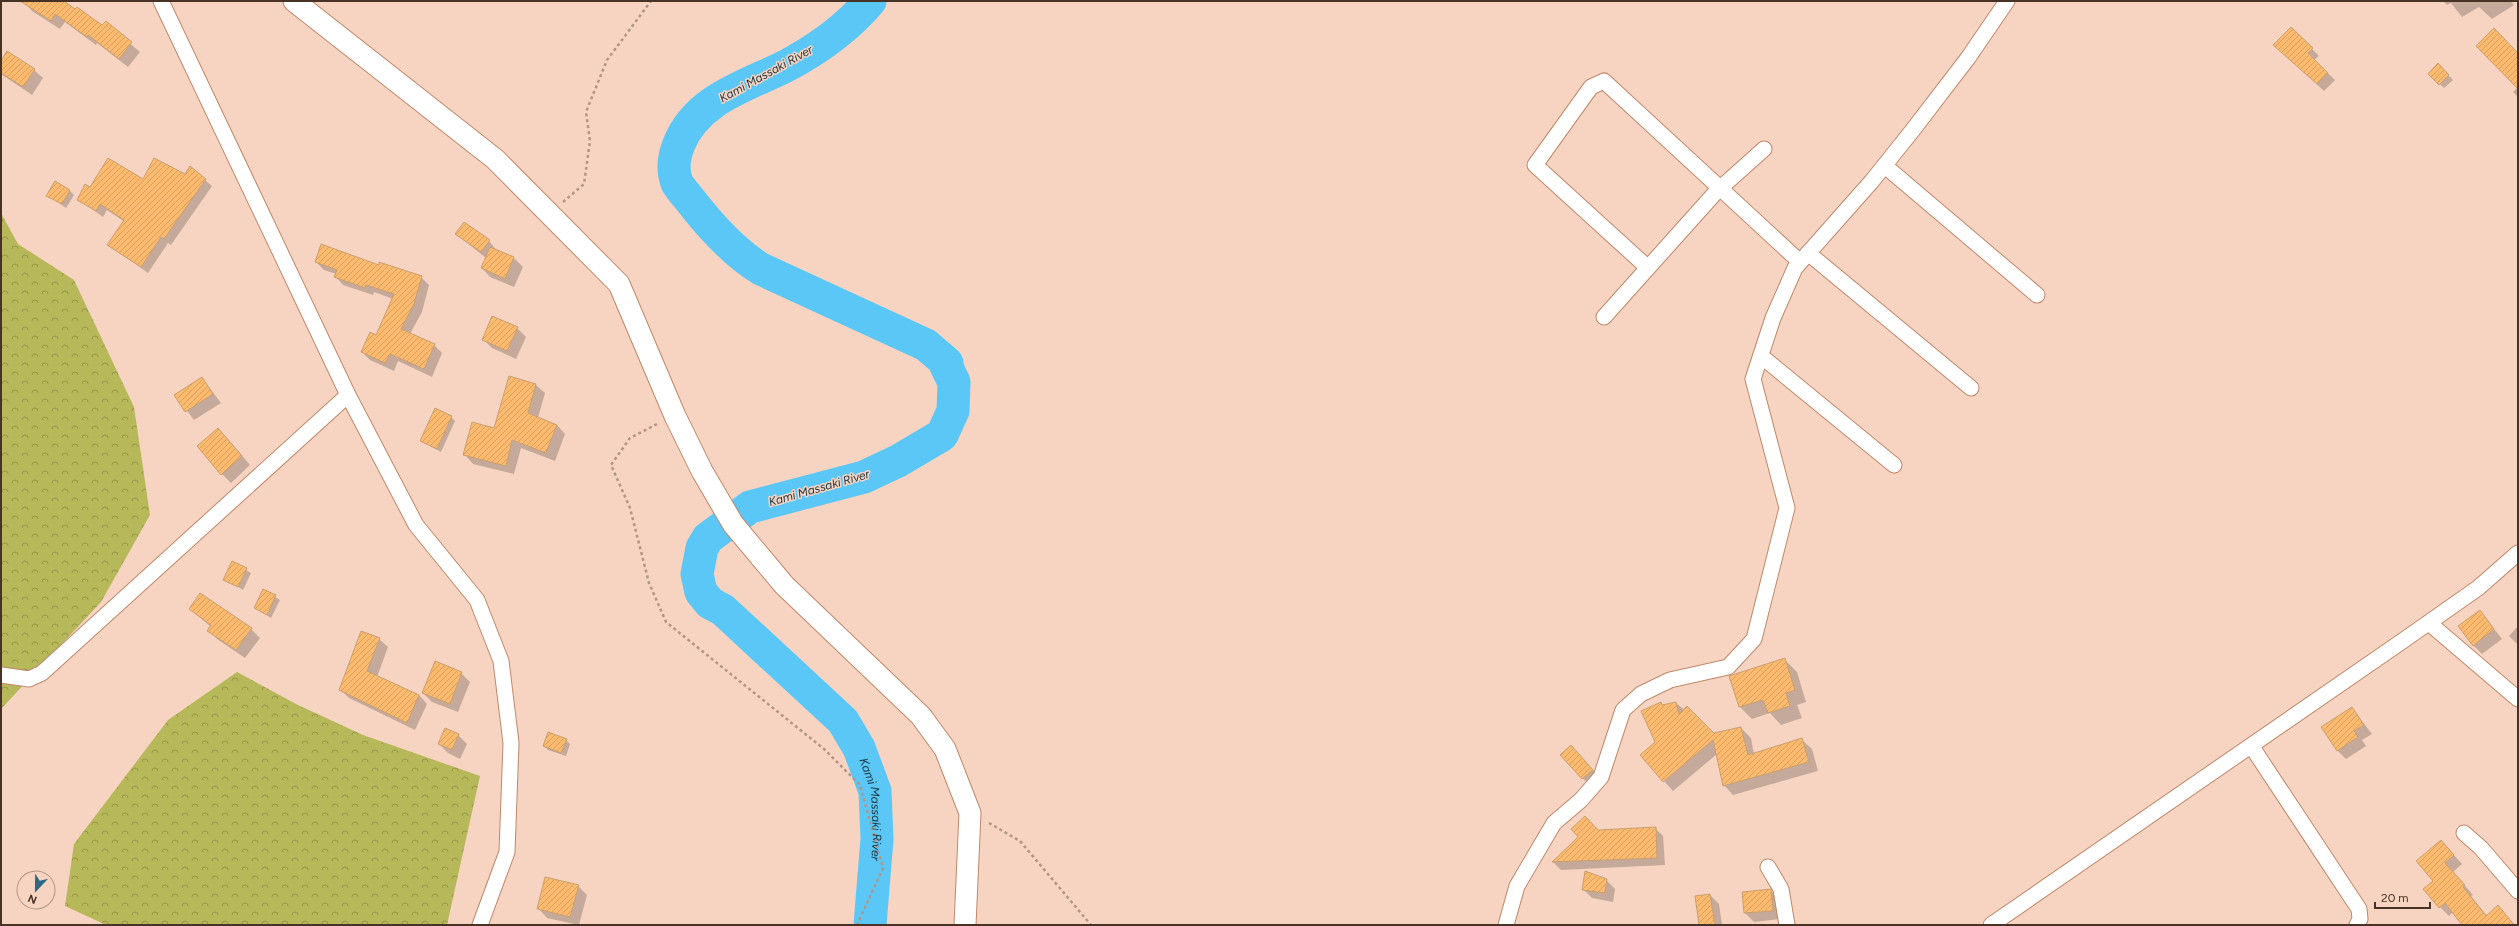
<svg xmlns="http://www.w3.org/2000/svg" width="2519" height="926" font-family="Figtree,sans-serif">
<style>
.forest{fill:url(#forest-crowns)}
.shadow{fill:#0003}
.lines{fill:none;stroke-linecap:round;stroke-linejoin:round}
.river{stroke:#5ac7f6;stroke-width:33}
.building{fill:url(#building-hatch);stroke:#c9a071}
.street-casing{stroke:#be886a;stroke-width:17}
.secondary-casing{stroke:#be886a;stroke-width:23}
.path{stroke:#b39585;stroke-width:2.5;stroke-dasharray:3 3;stroke-linecap:butt}
.street{stroke:#fff;stroke-width:15}
.secondary{stroke:#fff;stroke-width:21}
.labels{text-anchor:middle;dominant-baseline:central;stroke-width:3;stroke-linejoin:round;paint-order:stroke}
.water-label{font-size:12px;font-style:italic;fill:#1d3440;stroke:#f7d4c1}
</style>
<defs>
<pattern id="forest-crowns" width="20" height="18" patternUnits="userSpaceOnUse"><rect width="20" height="18" fill="#b7b859"/><path d="M2 6a3 3 0 1 1 6 0M12 15a3 3 0 1 1 6 0" fill="none" stroke="#979649"/></pattern>
<pattern id="building-hatch" width="6" height="6" patternUnits="userSpaceOnUse"><rect width="6" height="6" fill="#fbba6e"/><path d="M-1 1l2-2M0 6l6-6M5 7l2-2" fill="none" stroke="#d9a05f"/></pattern>
</defs>
<rect width="100%" height="100%" fill="#f7d4c1"/>
<g class="forest">
<polygon points="1,213 18,244 74,280 134,407 150,515 101,602 1,709"/>
<polygon points="237,672 298,705 363,735 480,776 447,925 106,925 65,906 74,844 168,720"/>
</g>
<g class="shadow">
<polygon points="24,1 61,1 102,27 106,23 140,52 128,67 97,43 96,45 65,22 60,29 32,11"/>
<polygon points="2443,1 2511,1 2514,5 2492,19 2479,7 2462,17 2451,3 2447,5"/>
<polygon points="2291,28 2319,56 2314,60 2335,80 2324,91 2274,45"/>
<polygon points="2518,54 2518,97 2513,92 2518,87"/>
<polygon points="1,63 34,70 43,78 32,95 1,74"/>
<polygon points="2438,65 2453,80 2444,88 2430,74"/>
<polygon points="185,175 205,180 212,186 171,245 168,243 148,273 109,245 125,222 107,210 103,217 78,199 90,188"/>
<polygon points="70,191 74,195 66,208 48,195"/>
<polygon points="456,234 489,241 497,251 514,258 523,267 514,287 490,277 482,268 486,258"/>
<polygon points="316,262 379,266 421,277 429,285 422,312 410,334 434,345 442,353 432,377 398,361 394,371 370,360 362,352 377,336 393,299 374,292 373,295 343,285 335,276 336,274 324,270"/>
<polygon points="517,328 526,337 516,359 492,348 483,339"/>
<polygon points="509,377 536,385 545,393 538,418 557,425 565,434 555,461 521,448 514,474 473,464 465,455 495,429"/>
<polygon points="202,378 221,403 194,420 175,395"/>
<polygon points="451,417 455,421 441,452 421,441"/>
<polygon points="227,438 250,465 231,483 222,474"/>
<polygon points="233,562 251,573 243,590 225,579"/>
<polygon points="264,590 280,600 271,618 255,608"/>
<polygon points="190,609 251,629 260,638 245,658 217,639 209,630 211,627"/>
<polygon points="2480,611 2502,639 2482,654 2473,645"/>
<polygon points="2518,626 2518,645 2509,636"/>
<polygon points="379,639 388,647 377,677 419,695 427,704 415,730 349,698 340,689"/>
<polygon points="1785,660 1797,672 1806,702 1797,705 1802,718 1781,725 1770,713 1752,719 1740,707 1730,677"/>
<polygon points="461,673 470,682 458,712 432,702 423,693"/>
<polygon points="1660,703 1663,706 1676,703 1714,734 1741,728 1751,738 1754,754 1802,740 1812,749 1818,771 1733,795 1724,785 1717,754 1673,791 1664,781 1656,743"/>
<polygon points="2352,708 2372,734 2362,740 2366,746 2346,759 2337,750"/>
<polygon points="458,735 467,744 460,759 448,753 439,744"/>
<polygon points="566,740 570,744 566,756 548,750 544,746"/>
<polygon points="1561,755 1579,755 1601,779 1591,787"/>
<polygon points="1655,828 1663,836 1665,865 1561,870 1553,862 1580,837 1598,831"/>
<polygon points="2441,841 2462,864 2453,872 2473,895 2471,896 2487,916 2498,907 2515,925 2464,925 2453,912 2449,916 2440,907 2435,881"/>
<polygon points="1606,880 1615,889 1613,902 1592,898 1583,889"/>
<polygon points="578,886 587,895 579,925 547,918 539,909"/>
<polygon points="1770,890 1779,899 1781,919 1754,922 1745,913"/>
<polygon points="1710,895 1719,904 1722,925 1700,925"/>
</g>
<g class="lines">
<path class="river" id="s1" d="M870,1C848,27 816,50 786,66C746,86 697,99 679,144C674,156 672,170 677,183C681,190 689,198 694,205C713,229 735,253 761,269L926,345L947,363L946,366L954,382L953,411L942,435L898,461L864,477L750,507L708,538L702,548L697,574L701,592L710,603L723,610L843,721L859,748L875,791L877,839L870,925"/>
</g>
<g class="building">
<polygon points="20,1 64,1 75,9 77,7 102,25 106,21 132,42 119,59 88,35 87,37 55,14 51,21"/>
<polygon points="2291,27 2313,48 2308,53 2328,73 2317,84 2273,45"/>
<polygon points="2494,28 2518,53 2518,89 2476,46"/>
<polygon points="7,51 35,69 23,87 1,73 1,61"/>
<polygon points="2438,63 2449,75 2439,85 2428,74"/>
<polygon points="108,158 143,179 154,158 185,174 190,166 206,179 164,239 161,237 141,267 107,245 124,220 100,204 96,211 77,200 85,184 90,187"/>
<polygon points="55,181 70,190 62,204 46,196"/>
<polygon points="464,222 490,240 481,252 455,234"/>
<polygon points="321,244 379,265 379,262 422,276 414,304 401,329 435,344 424,369 390,354 385,363 361,352 370,332 376,335 394,294 366,285 365,288 334,277 337,270 315,262"/>
<polygon points="490,247 514,257 505,279 481,268"/>
<polygon points="492,316 518,327 507,351 482,340"/>
<polygon points="509,376 536,384 528,413 557,425 546,453 512,440 506,466 463,455 472,422 494,428"/>
<polygon points="202,377 213,394 185,412 174,395"/>
<polygon points="435,408 452,416 437,449 420,441"/>
<polygon points="218,428 242,456 221,475 197,446"/>
<polygon points="232,561 247,568 238,587 223,580"/>
<polygon points="263,589 276,595 267,615 254,608"/>
<polygon points="200,593 252,628 236,650 207,631 211,625 189,609"/>
<polygon points="2480,610 2494,629 2473,646 2458,626"/>
<polygon points="361,631 380,638 367,671 419,695 407,723 339,690"/>
<polygon points="1785,658 1795,690 1786,693 1790,706 1768,713 1763,700 1739,707 1729,676"/>
<polygon points="435,661 462,672 450,704 422,693"/>
<polygon points="1661,702 1662,705 1676,702 1679,714 1687,706 1714,733 1741,727 1748,755 1802,738 1809,762 1723,786 1713,740 1663,782 1640,755 1655,742 1641,711"/>
<polygon points="2352,707 2364,725 2354,731 2358,737 2337,751 2321,727"/>
<polygon points="445,728 459,734 452,750 438,744"/>
<polygon points="548,732 567,739 561,753 543,746"/>
<polygon points="1571,745 1593,770 1582,779 1560,755"/>
<polygon points="1585,816 1598,830 1656,827 1657,858 1552,862 1578,837 1571,829"/>
<polygon points="2441,840 2454,855 2445,863 2465,885 2463,887 2486,916 2498,905 2514,925 2462,925 2445,903 2439,908 2423,889 2433,881 2416,861"/>
<polygon points="1585,871 1607,879 1605,893 1582,890"/>
<polygon points="545,877 579,885 570,917 537,909"/>
<polygon points="1771,889 1773,911 1744,913 1742,892"/>
<polygon points="1710,894 1715,925 1699,925 1695,896"/>
</g>
<g class="lines">
<defs>
<g id="street">
<polyline points="161,1 348,395 416,525 477,600 501,661 511,743 507,852 480,925"/>
<polyline points="1885,166 2037,295"/>
<polyline points="1808,253 1971,388"/>
<polyline points="1647,267 1535,165 1591,87 1604,81 1800,262"/>
<polyline points="1604,317 1716,192 1764,149"/>
<polyline points="1761,356 1894,465"/>
<polyline points="2429,623 2518,699"/>
<polyline points="1,675 29,679 42,673 348,395"/>
<polyline points="2252,747 2359,909 2360,919 2357,925"/>
<polyline points="2464,833 2481,848 2518,891"/>
<polyline points="1768,867 1781,889 1787,925"/>
<polyline points="1506,925 1517,886 1554,823 1581,800 1601,777 1623,710 1641,694 1670,680 1728,667 1754,639 1787,508 1753,379 1773,318 1795,268 1872,181 1912,131 1968,58 2007,1"/>
<polyline points="1991,925 2401,642 2478,588 2518,553"/>
</g>
<polyline id="secondary" points="294,1 495,159 619,284 675,416 702,471 733,524 784,585 921,716 945,749 970,813 965,925"/>
</defs>
<use href="#street" class="street-casing"/>
<use href="#secondary" class="secondary-casing"/>
<g class="path">
<polyline points="563,202 584,184 590,141 586,112 607,60 651,1"/>
<polyline points="657,424 630,438 611,465 630,508 649,583 666,622 824,749 860,785 883,868 857,925"/>
<polyline points="989,823 1020,841 1091,925"/>
</g>
<use href="#street" class="street"/>
<use href="#secondary" class="secondary"/>
</g>
<g class="labels">
<g class="water-label">
<text transform="translate(766 74) rotate(-29)">Kami Massaki River</text>
<text transform="translate(819 488) rotate(-16)">Kami Massaki River</text>
<text stroke="none"><textPath href="#s1" startOffset="1292">Kami Massaki River</textPath></text>
</g>
</g>
<rect width="2519" height="926" fill="none" stroke="#483125" stroke-width="4"/>
<g transform="translate(36 890) rotate(202)"><circle r="19" fill="#f7d4c1" stroke="#b19383"/>
<path d="M0-3L7 15L0 10L-7 15Z" fill="#2e6881"/>
<text y="-6" font-size="11" font-weight="bold" text-anchor="middle" fill="#483125">N</text>
</g>
<path d="M2375 902v6h55v-6" fill="none" stroke="#483125" stroke-width="2"/>
<text x="2381" y="902" font-size="12" fill="#483125" stroke="#f7d4c1" stroke-width="3" paint-order="stroke">20 m</text>
</svg>
